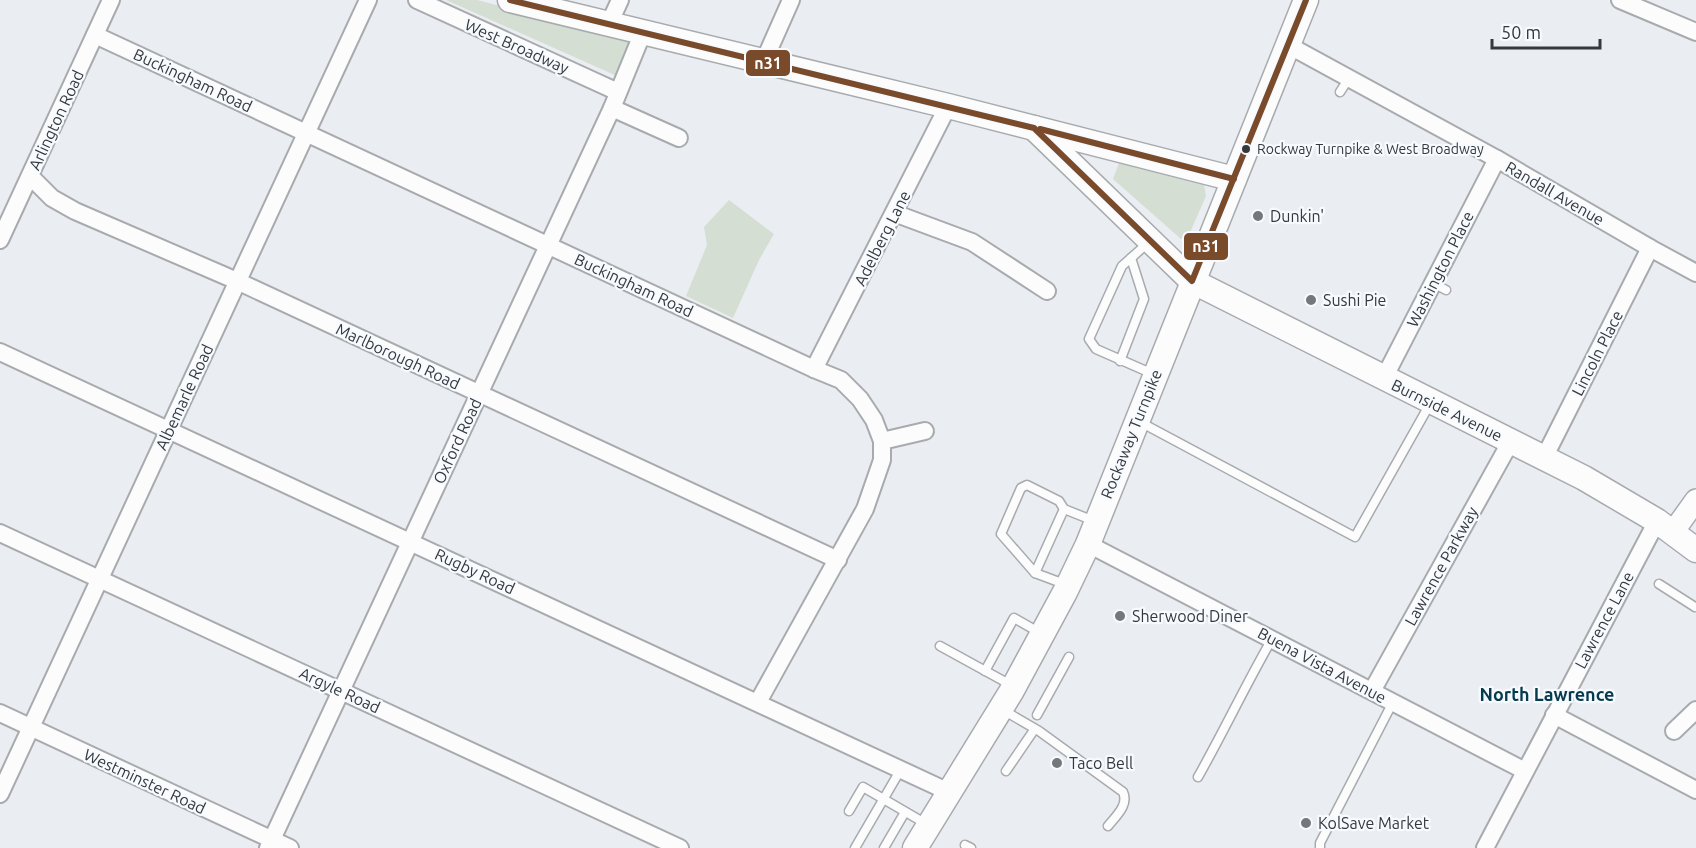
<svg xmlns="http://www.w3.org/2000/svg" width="1696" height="848" font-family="Ubuntu,sans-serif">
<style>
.green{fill:#d4ded2}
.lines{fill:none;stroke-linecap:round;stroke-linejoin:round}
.service-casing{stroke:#a8abae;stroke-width:11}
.minor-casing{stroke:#a8abae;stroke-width:20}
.tertiary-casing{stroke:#a8abae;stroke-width:24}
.secondary-casing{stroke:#a8abae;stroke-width:27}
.service{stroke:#fcfcfd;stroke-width:8}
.minor{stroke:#fcfcfd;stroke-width:16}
.tertiary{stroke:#fcfcfd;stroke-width:21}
.secondary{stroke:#fcfcfd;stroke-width:24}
.bus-1-casing{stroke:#f7fbff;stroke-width:10}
.bus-1{stroke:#7a4b2a;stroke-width:6}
.bus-dot{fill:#36393b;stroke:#f7fbff;stroke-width:2}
.poi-dot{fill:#75787b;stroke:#f7fbff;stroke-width:2}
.labels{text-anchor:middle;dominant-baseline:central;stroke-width:4.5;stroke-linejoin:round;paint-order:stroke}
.bus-label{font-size:14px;fill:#36393b;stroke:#f7fbff;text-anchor:start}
.street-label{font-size:16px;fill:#36393b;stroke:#f7fbff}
.poi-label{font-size:16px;fill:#36393b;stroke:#f7fbff;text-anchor:start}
.neighbourhood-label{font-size:18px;font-weight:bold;fill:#063b4d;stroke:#f7fbff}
.line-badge{stroke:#f7fbff;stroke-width:2}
.badge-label{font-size:16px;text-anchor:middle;font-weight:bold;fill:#fff}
</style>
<rect width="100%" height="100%" fill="#eaeef2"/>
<g class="green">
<polygon points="446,0 477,0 632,40 617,76"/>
<polygon points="1119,163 1204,185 1206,196 1188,237 1181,239 1113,179"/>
<polygon points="729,200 774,234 759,260 733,318 686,296 707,245 704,227"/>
</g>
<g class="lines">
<defs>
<g id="service">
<polyline points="1340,92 1349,78"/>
<polyline points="1149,242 1122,266 1089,339 1096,349 1153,374"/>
<polyline points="1433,283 1446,290"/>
<polyline points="1120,361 1144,299 1131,258"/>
<polyline points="1140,422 1355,537 1431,402"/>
<polyline points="1035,573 1064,509"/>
<polyline points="1659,584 1695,607"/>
<polyline points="1067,585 1035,573 1001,534 1021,488 1027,485 1059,501 1064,509 1094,521"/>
<polyline points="940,646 1011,685"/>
<polyline points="985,671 1014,618 1042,634"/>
<path d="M1003,710L1039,731L1123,792C1129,805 1116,816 1108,826"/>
<polyline points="1037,715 1069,657"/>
<polyline points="1006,771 1034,730"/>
<path d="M1198,777C1224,731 1246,684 1272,639"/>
<polyline points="849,811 863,787 928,825"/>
<polyline points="965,845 971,848"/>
<polyline points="855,848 901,769"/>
<polyline points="884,848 905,812"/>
<polyline points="1320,848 1320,843 1393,702"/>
</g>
<g id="minor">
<polyline points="417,0 618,92"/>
<polyline points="1620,0 1696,32"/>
<polyline points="609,24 620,0"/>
<polyline points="95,35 814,369 841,380 860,399 874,420 882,441 882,460 865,509 758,702"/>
<polyline points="1288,45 1497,159 1650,248 1696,273"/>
<polyline points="764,61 791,0"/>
<polyline points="612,108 679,138"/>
<polyline points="30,176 52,198 75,211 237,281 838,560"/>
<polyline points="894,213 972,242 1047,291"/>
<polyline points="0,240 111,0"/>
<polyline points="0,352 949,792"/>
<polyline points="814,369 948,106"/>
<polyline points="1384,378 1497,159"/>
<polyline points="882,441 925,431"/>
<polyline points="1544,458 1650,248"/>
<polyline points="0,533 680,848"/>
<polyline points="1088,544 1525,771"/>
<polyline points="1372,691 1511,441"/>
<polyline points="0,713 290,848"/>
<polyline points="1554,715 1696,790"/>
<polyline points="1674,731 1696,710"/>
<polyline points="0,794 368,0"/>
<polyline points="268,848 612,108 643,32"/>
<polyline points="1485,848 1657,521"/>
</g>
<polyline id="tertiary" points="1673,532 1696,500"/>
<g id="secondary">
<polyline points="510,0 948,106 1234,179"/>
<polyline points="1034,128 1192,281 1584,478 1657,521 1696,550"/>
<polyline points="915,848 1011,692 1065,592 1088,544 1306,0"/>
</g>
</defs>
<use href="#service" class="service-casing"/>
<use href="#minor" class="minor-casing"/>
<use href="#tertiary" class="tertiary-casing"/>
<use href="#secondary" class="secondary-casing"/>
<use href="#service" class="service"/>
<use href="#minor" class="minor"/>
<use href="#tertiary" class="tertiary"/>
<use href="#secondary" class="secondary"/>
<defs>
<g id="bus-1">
<polyline points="510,0 1034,128 1192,281 1306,0"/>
<polyline points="1040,129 1234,179"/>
</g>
</defs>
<use href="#bus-1" class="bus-1-casing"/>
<use href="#bus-1" class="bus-1"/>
</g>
<circle class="bus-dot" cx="1246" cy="149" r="5"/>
<g class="poi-dot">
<circle cx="1258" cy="216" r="6"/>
<circle cx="1311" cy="300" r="6"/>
<circle cx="1120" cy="616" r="6"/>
<circle cx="1057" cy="763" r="6"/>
<circle cx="1306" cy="823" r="6"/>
</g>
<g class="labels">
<g class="bus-label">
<text x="1257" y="149">Rockway Turnpike &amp; West Broadway</text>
</g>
<g class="street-label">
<text transform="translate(517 46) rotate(24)">West Broadway</text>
<text transform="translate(193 80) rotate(25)">Buckingham Road</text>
<text transform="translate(56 120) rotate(-65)">Arlington Road</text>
<text transform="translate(1555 193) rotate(30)">Randall Avenue</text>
<text transform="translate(882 238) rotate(-63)">Adelberg Lane</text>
<text transform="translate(1440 269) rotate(-63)">Washington Place</text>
<text transform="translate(634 285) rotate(25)">Buckingham Road</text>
<text transform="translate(1597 353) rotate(-63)">Lincoln Place</text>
<text transform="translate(398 356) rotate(25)">Marlborough Road</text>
<text transform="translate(184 397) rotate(-65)">Albemarle Road</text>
<text transform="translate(1447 410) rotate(26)">Burnside Avenue</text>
<text transform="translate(1131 434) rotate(-68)">Rockaway Turnpike</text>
<text transform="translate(457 441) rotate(-65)">Oxford Road</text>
<text transform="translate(1441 566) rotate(-61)">Lawrence Parkway</text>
<text transform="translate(475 571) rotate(25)">Rugby Road</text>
<text transform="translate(1604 620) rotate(-62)">Lawrence Lane</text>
<text transform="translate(1322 665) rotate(28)">Buena Vista Avenue</text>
<text transform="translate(340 690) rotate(25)">Argyle Road</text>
<text transform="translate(145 781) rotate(25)">Westminster Road</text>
</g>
<g class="poi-label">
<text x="1270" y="216">Dunkin'</text>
<text x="1323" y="300">Sushi Pie</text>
<text x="1132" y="616">Sherwood Diner</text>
<text x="1069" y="763">Taco Bell</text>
<text x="1318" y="823">KolSave Market</text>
</g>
<g class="neighbourhood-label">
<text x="1547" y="694">North Lawrence</text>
</g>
</g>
<g class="line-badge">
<rect x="745" y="49" width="46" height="28" rx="6" fill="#7a4b2a"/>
<rect x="1183" y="232" width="46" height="29" rx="6" fill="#7a4b2a"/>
</g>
<g class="badge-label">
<text x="768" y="69">n31</text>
<text x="1206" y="252">n31</text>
</g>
<path d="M1492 39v9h108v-9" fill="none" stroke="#36393b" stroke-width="3"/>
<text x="1501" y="39" font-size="18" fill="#36393b" stroke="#f7fbff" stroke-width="4.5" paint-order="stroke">50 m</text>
</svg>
